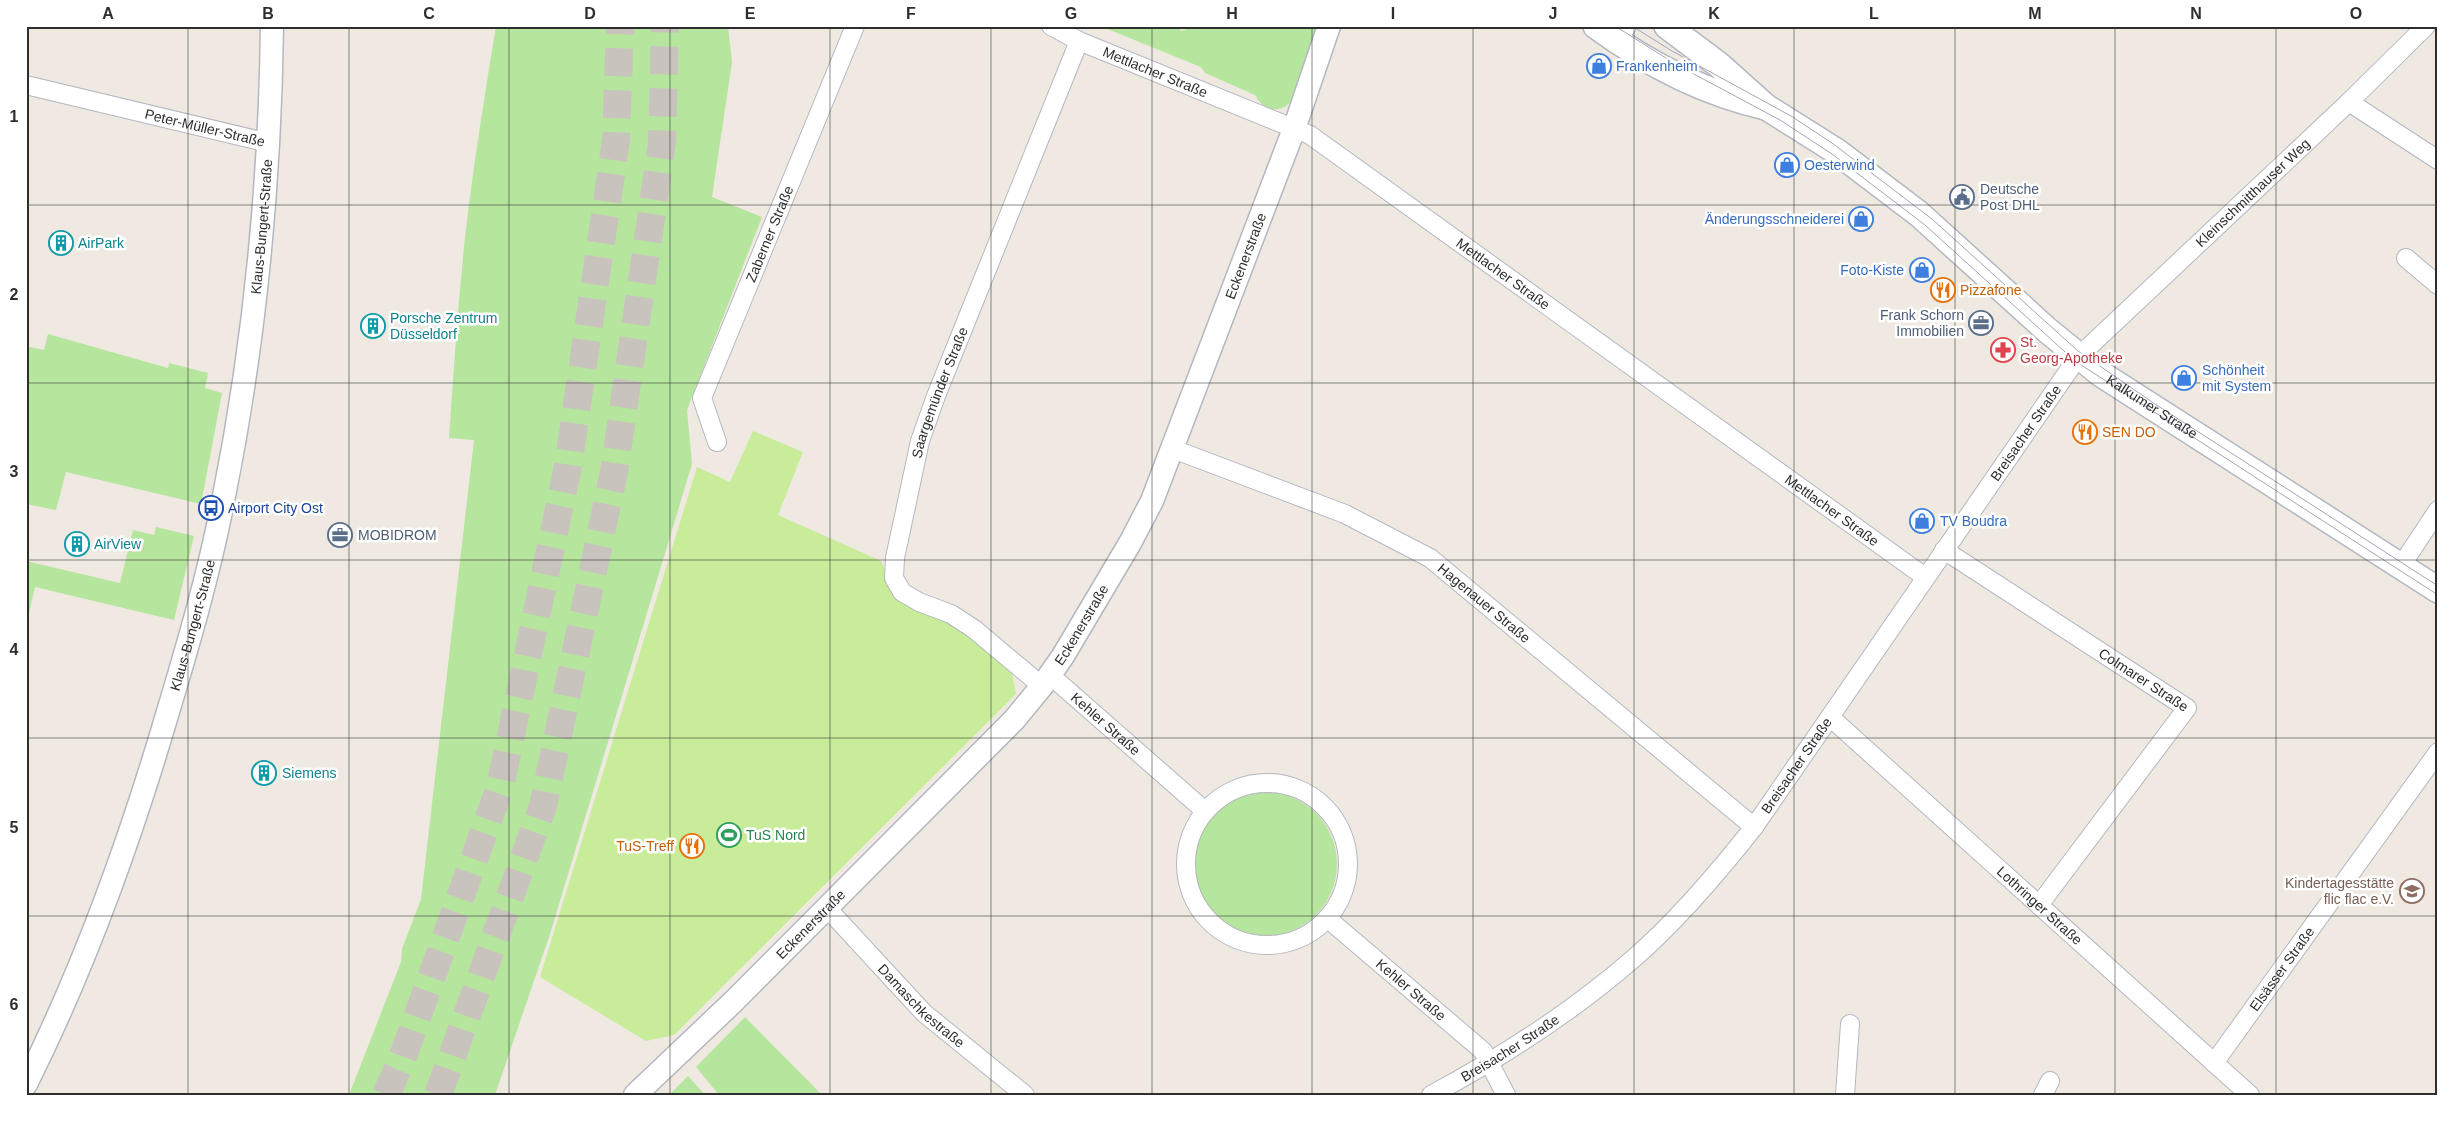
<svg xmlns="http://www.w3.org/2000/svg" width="2464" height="1121" font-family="Helvetica,sans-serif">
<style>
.green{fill:#b6e59e}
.pitch{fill:#c9ec9a}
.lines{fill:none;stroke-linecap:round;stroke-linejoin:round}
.motorway-tunnel{stroke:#c8c4bd;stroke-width:28;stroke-dasharray:28 14;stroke-linecap:butt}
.minor-casing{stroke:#b4b7c1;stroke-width:20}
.tertiary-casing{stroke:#b4b7c1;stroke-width:25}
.secondary-casing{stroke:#b4b7c1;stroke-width:28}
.minor{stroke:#fff;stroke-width:18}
.tertiary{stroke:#fff;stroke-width:22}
.secondary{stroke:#fff;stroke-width:25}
.tram{stroke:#a3a6b8;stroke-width:1}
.grid{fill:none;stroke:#2e2e2e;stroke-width:1;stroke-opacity:0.55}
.labels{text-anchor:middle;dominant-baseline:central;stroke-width:5;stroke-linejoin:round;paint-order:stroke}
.shop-label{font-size:14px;fill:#366cbe;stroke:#fff;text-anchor:start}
.street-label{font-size:14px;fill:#2e2e2e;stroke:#fff}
.service-label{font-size:14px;fill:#4e5e75;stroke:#fff;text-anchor:start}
.culture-label{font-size:14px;fill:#0d838f;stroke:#fff;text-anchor:start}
.food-label{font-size:14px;fill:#c56008;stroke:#fff;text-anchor:start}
.health-label{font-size:14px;fill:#be3a42;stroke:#fff;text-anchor:start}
.transit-label{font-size:14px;fill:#164399;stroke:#fff;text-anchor:start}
.leisure-label{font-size:14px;fill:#27864d;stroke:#fff;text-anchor:start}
.education-label{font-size:14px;fill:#785e54;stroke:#fff;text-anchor:end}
.neatline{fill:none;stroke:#2e2e2e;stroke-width:2}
.grid-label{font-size:16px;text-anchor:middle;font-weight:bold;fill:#2e2e2e}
</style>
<rect width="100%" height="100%" fill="#efe9e1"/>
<g class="green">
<path d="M496,26H728L732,62L712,197L762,217L687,410L692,464L550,934L495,1095H349L401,962L402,949L421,899L474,440L449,438C454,368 458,299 466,229C474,161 485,94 496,26Z"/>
<path d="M1100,26H1174L1182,31L1193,26H1316C1311,44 1301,87 1292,100C1287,107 1280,110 1272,109C1264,108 1259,102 1255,95L1205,73L1201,67Z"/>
<polygon points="48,334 168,368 169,363 208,373 205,388 222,393 201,504 66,472 56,510 26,504 26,346 44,350"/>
<polygon points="156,527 194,536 174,620 35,587 29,613 26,612 26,561 120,583 133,530 154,535"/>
<circle cx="1265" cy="864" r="72"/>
<polygon points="745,1017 822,1095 719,1095 696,1067"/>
<polygon points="688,1076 705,1095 669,1095"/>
</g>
<polygon class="pitch" points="753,431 803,452 778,515 881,561 896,596 915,610 946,622 970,636 1012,673 1016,694 674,1035 646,1041 540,977 697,467 730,482"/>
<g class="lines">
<g class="motorway-tunnel">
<polyline points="386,1095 402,1059 500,787 568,466 616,140 620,26"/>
<polyline points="438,1095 543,806 614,472 662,143 665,26"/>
</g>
<defs>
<g id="minor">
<path id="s1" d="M1051,26L1079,41L1310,135L1925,577"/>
<polyline points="1617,41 1627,26"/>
<path id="s2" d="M26,85L269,143"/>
<polyline points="2349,102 2438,160"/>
<polyline points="2406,258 2438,285"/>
<path id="s3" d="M717,442L702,398L855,26"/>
<path id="s4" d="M1173,449L1345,514L1430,558L1754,827"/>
<path id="s5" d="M1944,550L2187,708L2039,905"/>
<polyline points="2401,566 2438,510"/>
<path id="s6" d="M1050,675L1205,811"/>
<path id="s7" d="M1042,686L974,629L951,614L919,602L902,592L894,578L895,558L920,441L936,396L1079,41"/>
<path id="s8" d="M1830,717L2250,1095"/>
<circle cx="1267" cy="864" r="81"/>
<path id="s9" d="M827,908L924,1013L1025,1095"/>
<path id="s10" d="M1328,919L1483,1051L1506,1095"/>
<path id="s11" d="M2214,1063L2438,752"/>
<path id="s12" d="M1431,1095C1502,1057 1572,1012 1633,959C1678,920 1717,874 1754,827L2078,357L2349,102L2426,26"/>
<polyline points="1845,1095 1850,1024"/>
<polyline points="2043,1095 2050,1081"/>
</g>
<g id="tertiary">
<path id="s13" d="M26,1084C85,966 130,841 167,715C189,642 210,570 224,496C255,341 270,184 272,26"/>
<path id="s14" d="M635,1095L734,1001L1014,720L1042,686L1063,656L1130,543L1152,501L1294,129L1329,26"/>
</g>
<g id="secondary">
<path d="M1596,26C1649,65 1703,93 1766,107"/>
<path id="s15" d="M1667,26L1719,65L1766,107L1836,151L1919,214L2047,330L2101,374L2438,590"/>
</g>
</defs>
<use href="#minor" class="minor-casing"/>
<use href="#tertiary" class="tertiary-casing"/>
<use href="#secondary" class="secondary-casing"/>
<use href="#minor" class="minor"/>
<use href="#tertiary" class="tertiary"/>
<use href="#secondary" class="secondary"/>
<g class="tram">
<polyline points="1615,26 1677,65 1780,120 1832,154 1925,225 2075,361 2438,595"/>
<polyline points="1632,26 1672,51 1791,116 1832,143 1932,219 2078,351 2155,404 2438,586"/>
</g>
</g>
<path class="grid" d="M188,26V1095M349,26V1095M509,26V1095M670,26V1095M830,26V1095M991,26V1095M1152,26V1095M1312,26V1095M1473,26V1095M1634,26V1095M1794,26V1095M1955,26V1095M2115,26V1095M2276,26V1095M26,205H2438M26,383H2438M26,560H2438M26,738H2438M26,916H2438"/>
<defs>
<symbol id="shop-ring" viewBox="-11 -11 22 22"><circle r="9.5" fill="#fff" stroke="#3f7fe0" stroke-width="1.5"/><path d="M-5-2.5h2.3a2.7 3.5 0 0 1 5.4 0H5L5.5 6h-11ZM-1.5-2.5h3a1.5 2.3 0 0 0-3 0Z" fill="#3f7fe0"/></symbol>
<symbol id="civic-ring" viewBox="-11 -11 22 22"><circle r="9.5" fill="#fff" stroke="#5c6f8a" stroke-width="1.5"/><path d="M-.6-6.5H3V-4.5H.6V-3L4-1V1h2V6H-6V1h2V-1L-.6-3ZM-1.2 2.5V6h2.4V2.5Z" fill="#5c6f8a"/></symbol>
<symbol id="building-ring" viewBox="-11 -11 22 22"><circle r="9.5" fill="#fff" stroke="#0f9aa8" stroke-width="1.5"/><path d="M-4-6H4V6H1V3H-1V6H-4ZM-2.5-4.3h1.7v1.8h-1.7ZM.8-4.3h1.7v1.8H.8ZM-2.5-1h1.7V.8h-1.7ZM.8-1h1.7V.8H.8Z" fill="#0f9aa8"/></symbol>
<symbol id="restaurant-ring" viewBox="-11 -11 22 22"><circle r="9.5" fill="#fff" stroke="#e8710a" stroke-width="1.5"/><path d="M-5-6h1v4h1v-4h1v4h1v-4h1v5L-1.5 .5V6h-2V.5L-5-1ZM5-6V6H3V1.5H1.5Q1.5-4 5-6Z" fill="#e8710a"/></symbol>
<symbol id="office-ring" viewBox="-11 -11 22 22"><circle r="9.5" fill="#fff" stroke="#5c6f8a" stroke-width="1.5"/><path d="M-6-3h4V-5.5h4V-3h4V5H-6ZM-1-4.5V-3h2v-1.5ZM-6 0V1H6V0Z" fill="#5c6f8a"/></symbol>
<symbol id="pharmacy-ring" viewBox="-11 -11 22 22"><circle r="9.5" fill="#fff" stroke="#e0444e" stroke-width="1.5"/><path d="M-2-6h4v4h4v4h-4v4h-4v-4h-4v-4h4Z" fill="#e0444e"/></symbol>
<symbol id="bus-ring" viewBox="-11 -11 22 22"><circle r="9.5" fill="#fff" stroke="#1a4fb4" stroke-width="1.5"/><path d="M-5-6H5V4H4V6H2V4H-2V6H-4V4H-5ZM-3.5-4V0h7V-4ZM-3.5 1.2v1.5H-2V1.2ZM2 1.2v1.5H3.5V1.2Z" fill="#1a4fb4"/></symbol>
<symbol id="stadium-ring" viewBox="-11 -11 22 22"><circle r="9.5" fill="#fff" stroke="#2e9e5b" stroke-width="1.5"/><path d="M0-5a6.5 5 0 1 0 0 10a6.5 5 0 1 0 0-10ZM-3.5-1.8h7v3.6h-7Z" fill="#2e9e5b"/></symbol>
<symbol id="school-ring" viewBox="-11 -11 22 22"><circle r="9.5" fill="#fff" stroke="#8d6e63" stroke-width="1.5"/><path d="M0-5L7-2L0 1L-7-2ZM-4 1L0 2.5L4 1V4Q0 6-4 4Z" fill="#8d6e63"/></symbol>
</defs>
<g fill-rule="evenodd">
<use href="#shop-ring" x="1585" y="52" width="28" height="28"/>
<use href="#shop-ring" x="1773" y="151" width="28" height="28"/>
<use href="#civic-ring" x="1948" y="183" width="28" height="28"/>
<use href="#shop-ring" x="1847" y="205" width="28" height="28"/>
<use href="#building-ring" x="47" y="229" width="28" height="28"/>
<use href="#shop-ring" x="1908" y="256" width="28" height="28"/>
<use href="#restaurant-ring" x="1929" y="276" width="28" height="28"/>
<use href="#office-ring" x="1967" y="309" width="28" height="28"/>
<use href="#building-ring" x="359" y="312" width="28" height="28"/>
<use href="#pharmacy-ring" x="1989" y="336" width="28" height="28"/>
<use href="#shop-ring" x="2170" y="364" width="28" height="28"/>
<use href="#restaurant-ring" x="2071" y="418" width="28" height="28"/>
<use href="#bus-ring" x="197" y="494" width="28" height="28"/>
<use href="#shop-ring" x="1908" y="507" width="28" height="28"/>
<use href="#office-ring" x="326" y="521" width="28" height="28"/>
<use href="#building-ring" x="63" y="530" width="28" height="28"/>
<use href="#building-ring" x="250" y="759" width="28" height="28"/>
<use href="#stadium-ring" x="715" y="821" width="28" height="28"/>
<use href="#restaurant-ring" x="678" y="832" width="28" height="28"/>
<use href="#school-ring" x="2398" y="877" width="28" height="28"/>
</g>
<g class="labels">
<g class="shop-label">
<text x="1616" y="66">Frankenheim</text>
<text x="1804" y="165">Oesterwind</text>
<text x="1844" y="219" text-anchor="end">Änderungsschneiderei</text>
<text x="1904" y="270" text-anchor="end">Foto-Kiste</text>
<text x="2202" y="370">Schönheit<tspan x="2202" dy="16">mit System</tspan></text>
<text x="1940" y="521">TV Boudra</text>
</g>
<g class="street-label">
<text stroke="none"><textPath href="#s1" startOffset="114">Mettlacher Straße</textPath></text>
<text stroke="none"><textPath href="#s2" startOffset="184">Peter-Müller-Straße</textPath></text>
<text stroke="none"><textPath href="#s12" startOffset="1234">Kleinschmitthauser Weg</textPath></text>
<text stroke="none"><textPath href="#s13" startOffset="894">Klaus-Bungert-Straße</textPath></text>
<text stroke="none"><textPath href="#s3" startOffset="224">Zaberner Straße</textPath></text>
<text stroke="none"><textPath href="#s14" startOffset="1055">Eckenerstraße</textPath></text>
<text stroke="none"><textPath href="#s1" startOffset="519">Mettlacher Straße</textPath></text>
<text stroke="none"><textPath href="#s7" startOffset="378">Saargemünder Straße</textPath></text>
<text stroke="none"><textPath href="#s15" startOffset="618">Kalkumer Straße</textPath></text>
<text stroke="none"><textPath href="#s12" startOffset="902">Breisacher Straße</textPath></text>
<text stroke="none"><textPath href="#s1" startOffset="924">Mettlacher Straße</textPath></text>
<text stroke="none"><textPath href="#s4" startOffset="350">Hagenauer Straße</textPath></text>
<text stroke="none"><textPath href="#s13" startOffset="489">Klaus-Bungert-Straße</textPath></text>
<text stroke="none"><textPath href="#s14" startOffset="650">Eckenerstraße</textPath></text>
<text stroke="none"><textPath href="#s5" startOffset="238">Colmarer Straße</textPath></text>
<text stroke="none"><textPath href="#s6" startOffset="74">Kehler Straße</textPath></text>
<text stroke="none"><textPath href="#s12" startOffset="498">Breisacher Straße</textPath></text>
<text stroke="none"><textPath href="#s8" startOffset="282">Lothringer Straße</textPath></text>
<text stroke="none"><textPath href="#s14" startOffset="245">Eckenerstraße</textPath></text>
<text stroke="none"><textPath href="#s11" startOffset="116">Elsässer Straße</textPath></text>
<text stroke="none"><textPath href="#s10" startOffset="109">Kehler Straße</textPath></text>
<text stroke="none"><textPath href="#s9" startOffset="136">Damaschkestraße</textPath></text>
<text stroke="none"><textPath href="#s12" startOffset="92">Breisacher Straße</textPath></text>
</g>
<g class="service-label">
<text x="1980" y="189">Deutsche<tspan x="1980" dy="16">Post DHL</tspan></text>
<text x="1964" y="315" text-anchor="end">Frank Schorn<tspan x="1964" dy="16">Immobilien</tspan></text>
<text x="358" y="535">MOBIDROM</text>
</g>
<g class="culture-label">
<text x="78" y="243">AirPark</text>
<text x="390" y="318">Porsche Zentrum<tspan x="390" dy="16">Düsseldorf</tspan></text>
<text x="94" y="544">AirView</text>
<text x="282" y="773">Siemens</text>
</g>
<g class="food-label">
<text x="1960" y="290">Pizzafone</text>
<text x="2102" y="432">SEN DO</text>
<text x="674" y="846" text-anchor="end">TuS-Treff</text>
</g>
<g class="health-label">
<text x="2020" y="342">St.<tspan x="2020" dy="16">Georg-Apotheke</tspan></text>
</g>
<g class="transit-label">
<text x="228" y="508">Airport City Ost</text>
</g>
<g class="leisure-label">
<text x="746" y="835">TuS Nord</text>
</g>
<g class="education-label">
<text x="2394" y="883">Kindertagesstätte<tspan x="2394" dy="16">flic flac e.V.</tspan></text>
</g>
</g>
<rect width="2464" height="1121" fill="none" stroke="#ffffff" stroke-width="55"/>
<rect x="28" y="28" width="2408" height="1066" class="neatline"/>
<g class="grid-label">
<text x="108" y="19">A</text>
<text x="268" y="19">B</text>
<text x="429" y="19">C</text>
<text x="590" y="19">D</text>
<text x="750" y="19">E</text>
<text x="911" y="19">F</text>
<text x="1071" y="19">G</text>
<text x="1232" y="19">H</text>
<text x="1393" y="19">I</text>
<text x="1553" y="19">J</text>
<text x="1714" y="19">K</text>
<text x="1874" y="19">L</text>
<text x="2035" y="19">M</text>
<text x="2196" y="19">N</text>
<text x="2356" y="19">O</text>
<text x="14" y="122">1</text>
<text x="14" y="300">2</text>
<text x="14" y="477">3</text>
<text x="14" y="655">4</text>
<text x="14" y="833">5</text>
<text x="14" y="1010">6</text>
</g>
</svg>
